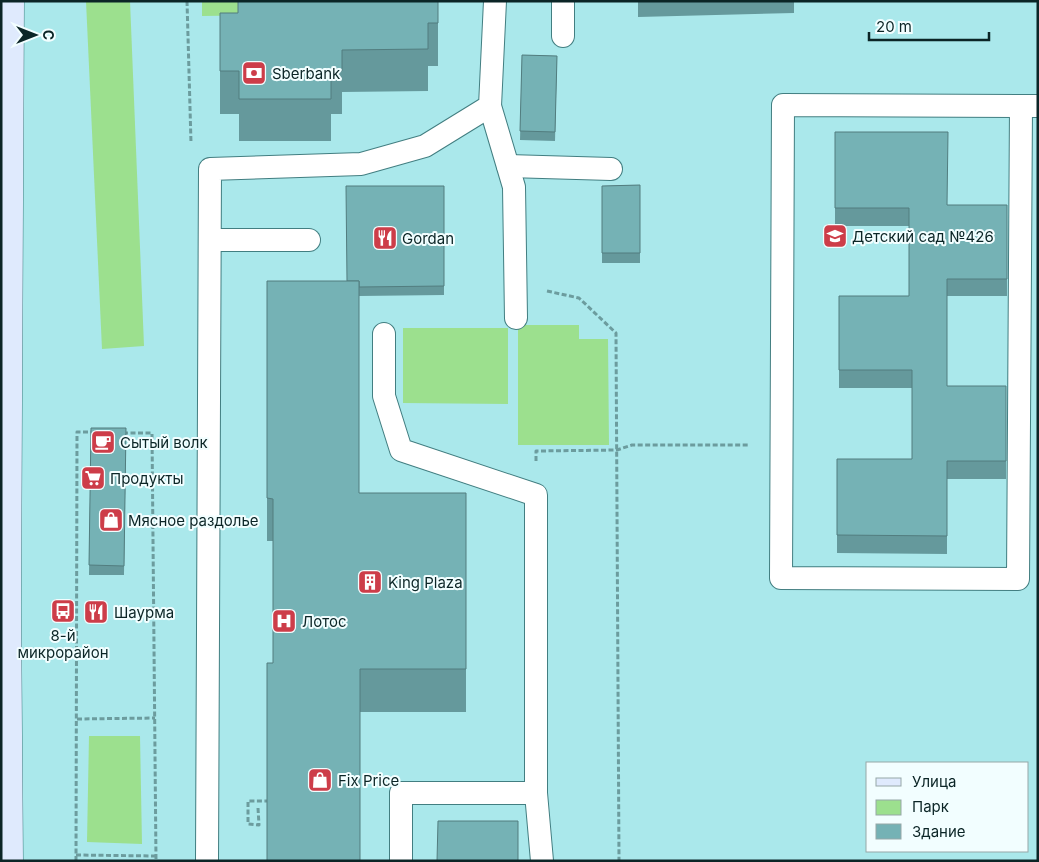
<svg xmlns="http://www.w3.org/2000/svg" width="1039" height="862" font-family="Inter,sans-serif">
<style>
.green{fill:#9ce08e}
.lines{fill:none;stroke-linecap:round;stroke-linejoin:round}
.lane-casing{stroke:#427e81;stroke-width:24}
.secondary-casing{stroke:#427e81;stroke-width:29}
.path{stroke:#6c9c9e;stroke-width:3;stroke-dasharray:5 2.5;stroke-linecap:butt}
.lane{stroke:#fff;stroke-width:22}
.secondary{stroke:#dfeafd;stroke-width:28}
.wall{fill:#65999c}
.building{fill:#75b2b5;stroke:#527d7f}
.labels{text-anchor:middle;dominant-baseline:central;stroke-width:4;stroke-linejoin:round;paint-order:stroke}
.poi-label{font-size:15px;fill:#0b2526;stroke:#f2feff;text-anchor:start}
</style>
<rect width="100%" height="100%" fill="#aae8eb"/>
<g class="green">
<polygon points="86,1 130,1 144,346 102,349"/>
<polygon points="202,1 273,1 273,15 202,16"/>
<polygon points="518,325 579,325 579,339 608,339 609,445 518,445"/>
<polygon points="403,328 508,328 508,404 403,403"/>
<polygon points="89,736 140,736 142,844 87,842"/>
</g>
<g class="lines">
<defs>
<g id="lane">
<polyline points="563,36 563,1"/>
<polyline points="490,106 514,187 516,318"/>
<polyline points="1021,106 1018,579 781,578 783,105 1038,106"/>
<polyline points="508,166 611,169"/>
<polyline points="210,240 309,240"/>
<polyline points="384,334 384,396 401,450 536,495 536,793 542,861"/>
<polyline points="207,861 210,169 361,164 425,146 490,106 495,1"/>
<polyline points="401,861 401,793 536,793"/>
</g>
<polyline id="secondary" points="9,861 7,607 10,1"/>
</defs>
<use href="#lane" class="lane-casing"/>
<use href="#secondary" class="secondary-casing"/>
<g class="path">
<polyline points="187,1 191,143"/>
<polyline points="547,291 579,298 616,333 619,861"/>
<polyline points="123,433 152,433 156,861"/>
<polyline points="536,461 536,451 617,450 632,445 749,445"/>
<polyline points="77,719 155,718"/>
<polyline points="258,808 259,825 248,824 248,801 267,801"/>
<polyline points="76,855 156,856"/>
<polyline points="76,861 77,432 94,432"/>
</g>
<use href="#lane" class="lane"/>
<use href="#secondary" class="secondary"/>
</g>
<g class="wall">
<polygon points="238,1 438,1 438,66 428,66 428,91 342,92 342,114 331,114 331,141 239,141 239,114 220,114 220,13 238,13"/>
<polygon points="638,1 794,1 794,13 638,17"/>
<polygon points="522,55 557,56 555,141 520,140"/>
<polygon points="835,132 947,205 1007,205 1007,296 947,296 947,386 1006,386 1006,479 947,479 947,554 837,553 837,459 912,459 912,388 839,388 839,296 909,296 909,226 835,226"/>
<polygon points="640,185 640,263 602,263 602,186"/>
<polygon points="444,186 444,295 359,296 359,493 466,493 466,712 360,712 273,663 273,541 267,541 267,281 347,281"/>
<polygon points="91,428 126,428 124,575 89,575"/>
</g>
<g class="building">
<polygon points="238,1 438,1 438,23 428,23 428,49 342,50 342,71 331,71 331,99 239,99 239,71 220,71 220,13 238,13"/>
<polygon points="522,55 557,56 555,132 520,131"/>
<polygon points="835,132 948,132 947,205 1007,205 1007,279 947,279 947,386 1006,386 1006,461 947,461 947,536 837,535 837,459 912,459 912,370 839,370 839,296 909,296 909,208 835,208"/>
<polygon points="640,185 640,253 602,253 602,186"/>
<polygon points="346,186 444,186 444,286 359,287 359,281 347,281"/>
<polygon points="267,281 359,281 359,493 466,493 466,669 360,669 360,861 267,861 267,663 273,663 273,499 267,498"/>
<polygon points="91,428 126,428 124,566 89,565"/>
<polygon points="438,821 518,821 518,861 437,861"/>
</g>
<defs>
<symbol id="bank-square" viewBox="-11 -11 22 22"><rect x="-9" y="-9" width="18" height="18" rx="4" fill="#cd3d49" stroke="#f2feff"/><path d="M-6-4H6V4H-6ZM0-2.3a2.3 2.3 0 1 0 0 4.6a2.3 2.3 0 1 0 0-4.6Z" fill="#fff"/></symbol>
<symbol id="school-square" viewBox="-11 -11 22 22"><rect x="-9" y="-9" width="18" height="18" rx="4" fill="#cd3d49" stroke="#f2feff"/><path d="M0-5L7-2L0 1L-7-2ZM-4 1L0 2.5L4 1V4Q0 6-4 4Z" fill="#fff"/></symbol>
<symbol id="restaurant-square" viewBox="-11 -11 22 22"><rect x="-9" y="-9" width="18" height="18" rx="4" fill="#cd3d49" stroke="#f2feff"/><path d="M-5-6h1v4h1v-4h1v4h1v-4h1v5L-1.5 .5V6h-2V.5L-5-1ZM5-6V6H3V1.5H1.5Q1.5-4 5-6Z" fill="#fff"/></symbol>
<symbol id="cafe-square" viewBox="-11 -11 22 22"><rect x="-9" y="-9" width="18" height="18" rx="4" fill="#cd3d49" stroke="#f2feff"/><path d="M-5.5-4.5H6V0H3Q3 3.5 0 3.5H-2.5Q-5.5 3.5-5.5 0ZM3-3.2v2h1.7v-2ZM-6 4.5H4V6H-6Z" fill="#fff"/></symbol>
<symbol id="supermarket-square" viewBox="-11 -11 22 22"><rect x="-9" y="-9" width="18" height="18" rx="4" fill="#cd3d49" stroke="#f2feff"/><path d="M-6-5.5h2.5l.6 2H6L4.5 2H-2.5L-4.4-4H-6ZM-1.5 3.2a1.3 1.3 0 1 0 .1 0ZM3 3.2a1.3 1.3 0 1 0 .1 0Z" fill="#fff"/></symbol>
<symbol id="shop-square" viewBox="-11 -11 22 22"><rect x="-9" y="-9" width="18" height="18" rx="4" fill="#cd3d49" stroke="#f2feff"/><path d="M-5-2.5h2.3a2.7 3.5 0 0 1 5.4 0H5L5.5 6h-11ZM-1.5-2.5h3a1.5 2.3 0 0 0-3 0Z" fill="#fff"/></symbol>
<symbol id="building-square" viewBox="-11 -11 22 22"><rect x="-9" y="-9" width="18" height="18" rx="4" fill="#cd3d49" stroke="#f2feff"/><path d="M-4-6H4V6H1V3H-1V6H-4ZM-2.5-4.3h1.7v1.8h-1.7ZM.8-4.3h1.7v1.8H.8ZM-2.5-1h1.7V.8h-1.7ZM.8-1h1.7V.8H.8Z" fill="#fff"/></symbol>
<symbol id="bus-square" viewBox="-11 -11 22 22"><rect x="-9" y="-9" width="18" height="18" rx="4" fill="#cd3d49" stroke="#f2feff"/><path d="M-5-6H5V4H4V6H2V4H-2V6H-4V4H-5ZM-3.5-4V0h7V-4ZM-3.5 1.2v1.5H-2V1.2ZM2 1.2v1.5H3.5V1.2Z" fill="#fff"/></symbol>
<symbol id="hospital-square" viewBox="-11 -11 22 22"><rect x="-9" y="-9" width="18" height="18" rx="4" fill="#cd3d49" stroke="#f2feff"/><path d="M-5-5h3v3.5h4V-5h3V5h-3V1.5h-4V5h-3Z" fill="#fff"/></symbol>
</defs>
<g fill-rule="evenodd">
<use href="#bank-square" x="240" y="59" width="28" height="28"/>
<use href="#school-square" x="821" y="222" width="28" height="28"/>
<use href="#restaurant-square" x="371" y="224" width="28" height="28"/>
<use href="#cafe-square" x="89" y="428" width="28" height="28"/>
<use href="#supermarket-square" x="79" y="464" width="28" height="28"/>
<use href="#shop-square" x="97" y="506" width="28" height="28"/>
<use href="#building-square" x="356" y="568" width="28" height="28"/>
<use href="#bus-square" x="49" y="597" width="28" height="28"/>
<use href="#restaurant-square" x="82" y="598" width="28" height="28"/>
<use href="#hospital-square" x="270" y="607" width="28" height="28"/>
<use href="#shop-square" x="306" y="766" width="28" height="28"/>
</g>
<g class="labels">
<g class="poi-label">
<text x="272" y="73">Sberbank</text>
<text x="852" y="236">Детский сад №426</text>
<text x="402" y="238">Gordan</text>
<text x="120" y="442">Сытый волк</text>
<text x="110" y="478">Продукты</text>
<text x="128" y="520">Мясное раздолье</text>
<text x="388" y="582">King Plaza</text>
<text x="114" y="612">Шаурма</text>
<text x="302" y="621">Лотос</text>
<text x="63" y="635" text-anchor="middle">8-й<tspan x="63" dy="17">микрорайон</tspan></text>
<text x="338" y="780">Fix Price</text>
</g>
</g>
<rect width="1039" height="862" fill="none" stroke="#0b2526" stroke-width="5"/>
<rect x="866" y="762" width="162" height="90" fill="#f2feff" stroke="#96a7a8"/>
<rect x="876" y="778" width="25" height="8" fill="#dfeafd" stroke="#96a7a8"/>
<text x="912" y="787" font-size="15" fill="#0b2526">Улица</text>
<rect x="876" y="800" width="25" height="15" fill="#9ce08e" stroke="#96a7a8"/>
<text x="912" y="812" font-size="15" fill="#0b2526">Парк</text>
<rect x="876" y="824" width="25" height="15" fill="#75b2b5" stroke="#96a7a8"/>
<text x="912" y="837" font-size="15" fill="#0b2526">Здание</text>
<g transform="translate(35 35) rotate(90)" stroke="#f2feff" stroke-width="4" paint-order="stroke">
<path d="M0-4L9 19L0 12L-9 19Z" fill="#0b2526"/>
<text y="-8" font-size="14" font-weight="bold" text-anchor="middle" fill="#0b2526">С</text>
</g>
<path d="M869 32v8h120v-8" fill="none" stroke="#0b2526" stroke-width="2.5"/>
<text x="876" y="32" font-size="15" fill="#0b2526" stroke="#f2feff" stroke-width="4" paint-order="stroke">20 m</text>
</svg>
